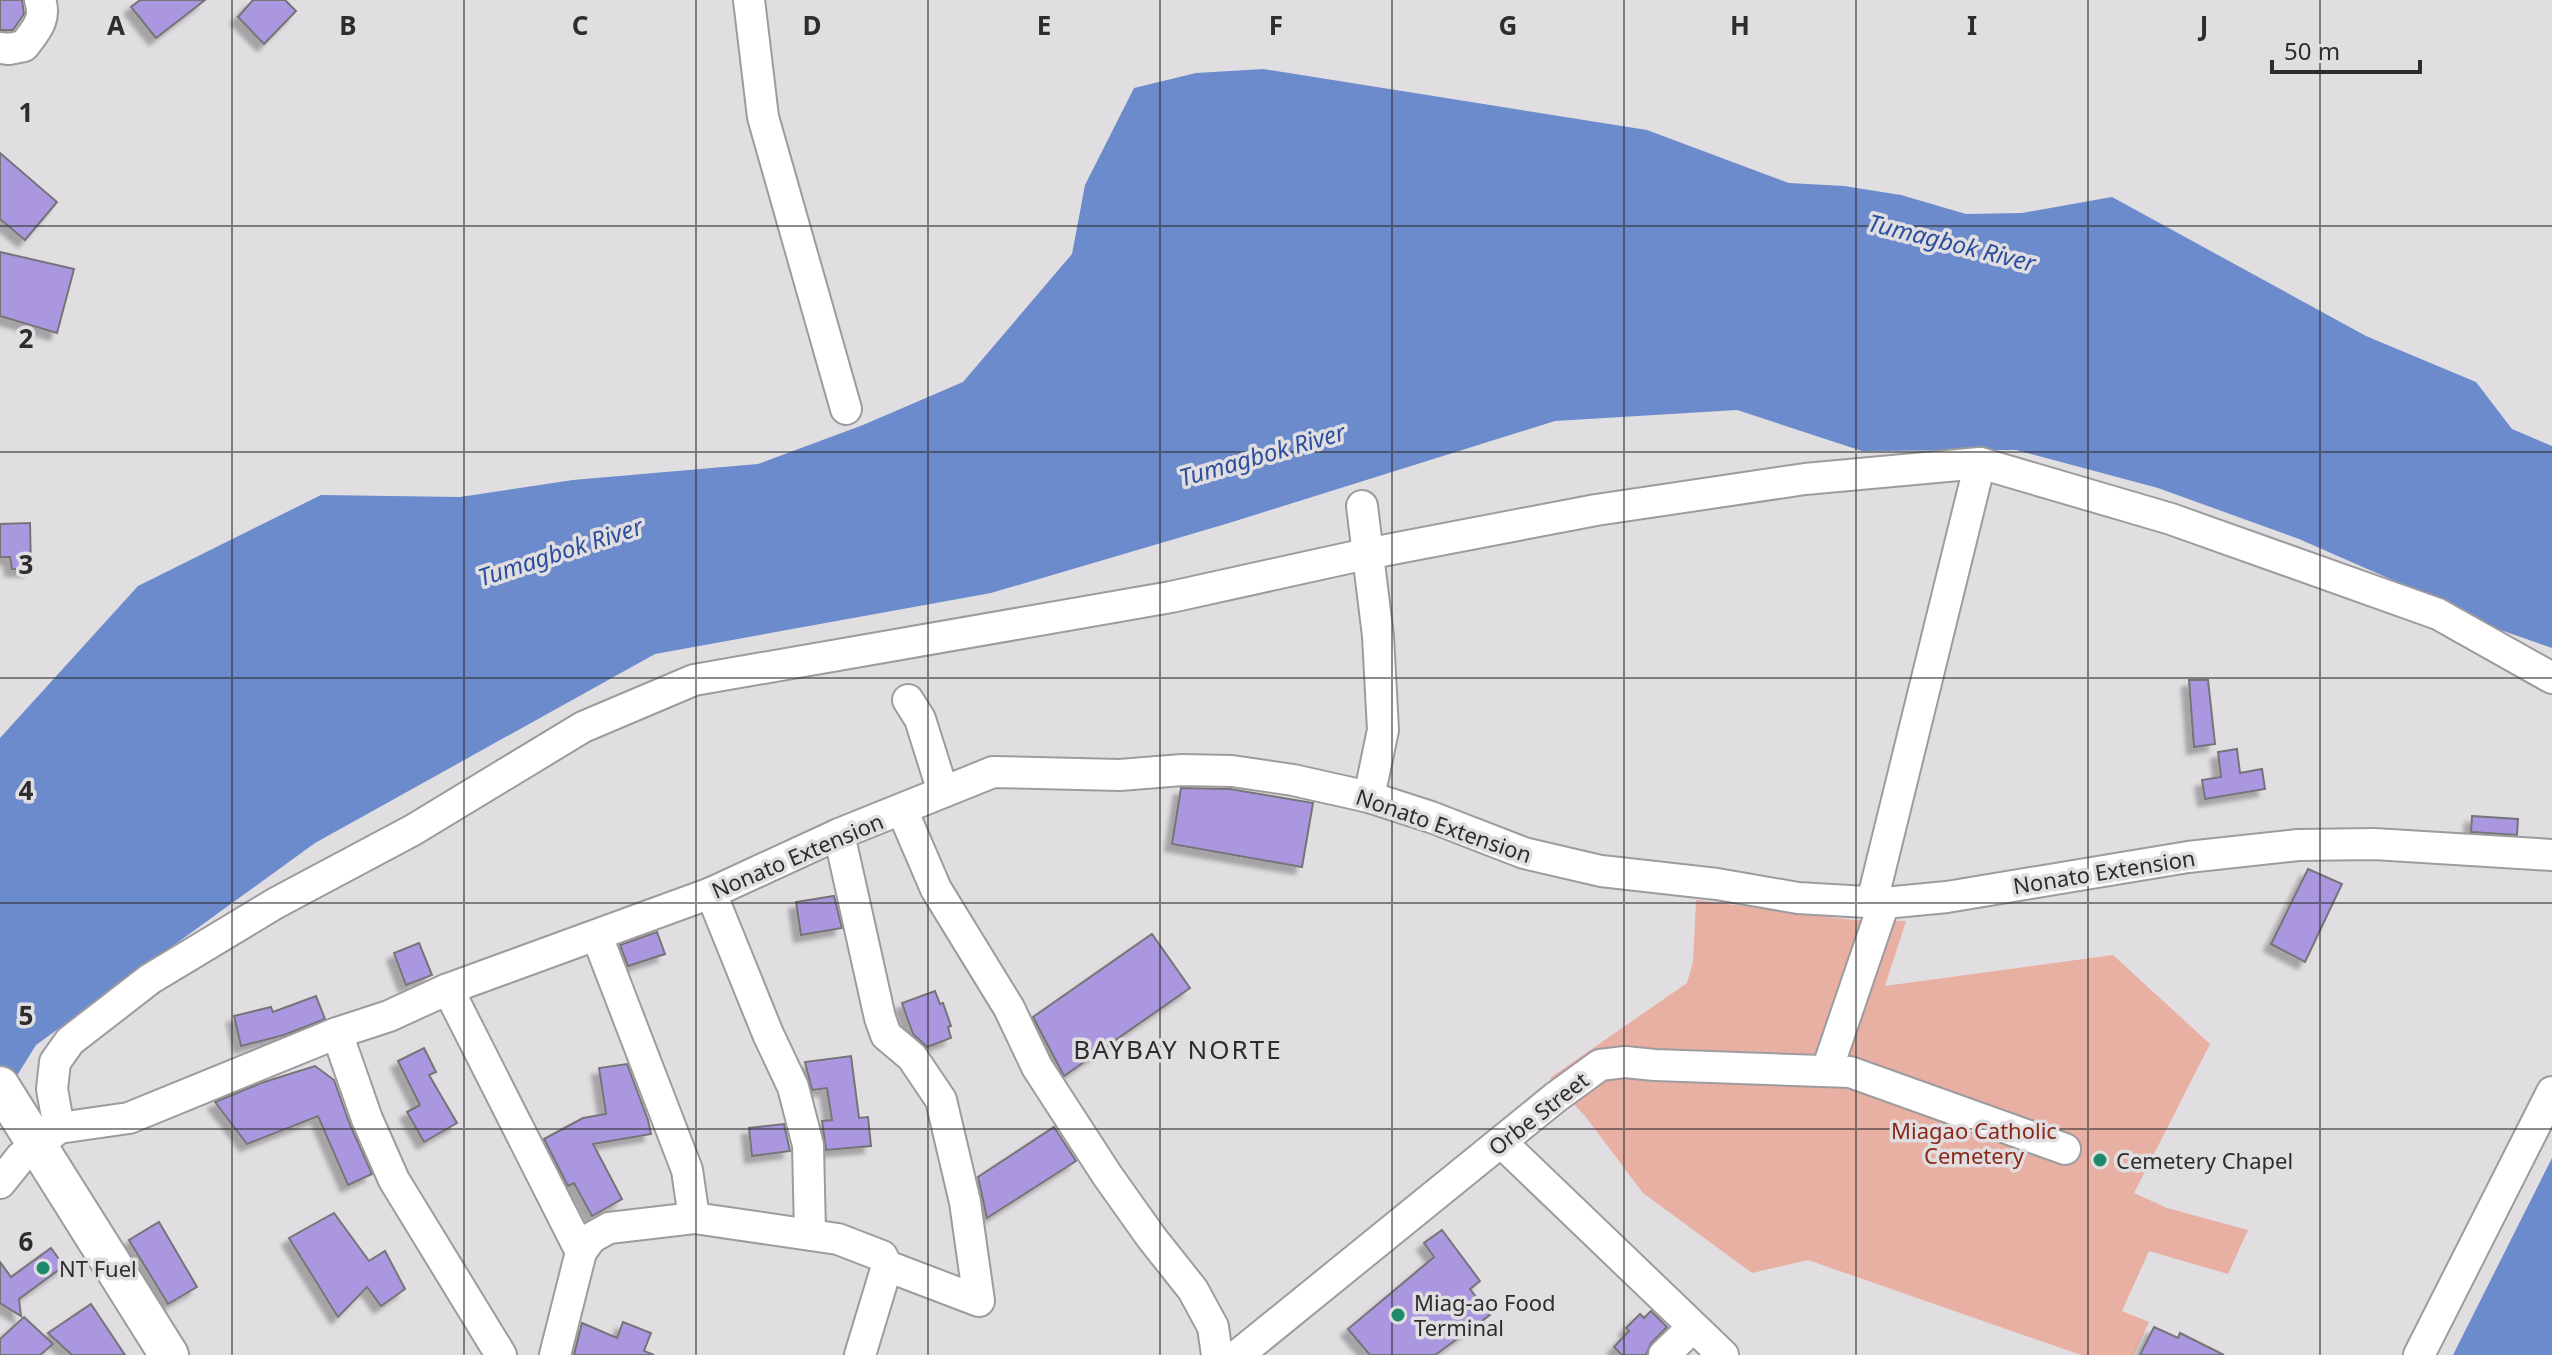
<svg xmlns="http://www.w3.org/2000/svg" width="2552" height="1355" font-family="'Noto Sans',sans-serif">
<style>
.green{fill:#e8afa3}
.water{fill:#6b8bcc}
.building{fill:#ab97df;stroke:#757477;stroke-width:2;filter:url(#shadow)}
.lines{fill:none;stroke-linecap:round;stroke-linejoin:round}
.minor-casing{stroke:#9e9b9e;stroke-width:34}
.major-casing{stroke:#9e9b9e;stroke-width:42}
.minor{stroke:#fff;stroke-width:30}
.major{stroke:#fff;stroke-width:38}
.grid{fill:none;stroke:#2e2d2e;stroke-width:2;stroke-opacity:0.55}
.poi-dot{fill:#1d8b6a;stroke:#e1dee1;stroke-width:3}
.labels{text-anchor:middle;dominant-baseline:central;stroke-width:7;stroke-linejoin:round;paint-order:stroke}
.street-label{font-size:22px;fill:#2e2d2e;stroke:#e1dee1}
.park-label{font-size:22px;fill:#8a2918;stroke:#e1dee1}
.poi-label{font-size:22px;fill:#2e2d2e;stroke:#e1dee1;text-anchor:start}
.water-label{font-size:24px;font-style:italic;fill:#2c4f9e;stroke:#e1dee1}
.quarter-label{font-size:26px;letter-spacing:2px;fill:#2e2d2e;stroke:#e1dee1}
.grid-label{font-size:26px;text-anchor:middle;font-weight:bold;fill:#2e2d2e;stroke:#e1dee1;stroke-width:7;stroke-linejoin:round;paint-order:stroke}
</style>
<defs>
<filter id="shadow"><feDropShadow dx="-7" dy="7" stdDeviation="2" flood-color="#0004"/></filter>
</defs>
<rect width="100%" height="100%" fill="#e1dee1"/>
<polygon class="green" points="1696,900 1853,920 1906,921 1885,986 2113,955 2210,1044 2134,1193 2167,1208 2248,1230 2228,1274 2149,1251 2122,1311 2149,1322 2134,1355 2081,1355 1808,1260 1752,1273 1643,1193 1585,1116 1550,1078 1687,983 1693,962"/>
<g class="water">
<polygon points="1263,69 1647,130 1789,183 1844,186 1901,195 1966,214 2022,213 2112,197 2366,336 2476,382 2512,429 2552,446 2552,648 2492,627 2429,596 2299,539 2158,488 2016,450 1862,451 1737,410 1555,421 1229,523 991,593 655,654 315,843 36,1045 0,1103 0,738 138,586 321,495 460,497 573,480 758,464 863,425 963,382 1072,254 1085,185 1134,88 1196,73"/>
<polygon points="2552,1158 2552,1355 2453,1355 2461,1339"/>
</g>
<g class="building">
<polygon points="0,0 22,0 24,14 13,30 0,30"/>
<polygon points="140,0 205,0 156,38 131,7"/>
<polygon points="253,0 285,0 296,11 264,44 238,17"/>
<polygon points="0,153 57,202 25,240 0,219"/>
<polygon points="0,252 74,269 57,333 0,316"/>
<polygon points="30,523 31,570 12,569 10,557 0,557 0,524"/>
<polygon points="2189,680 2208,680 2215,744 2194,747"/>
<polygon points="2237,749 2240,773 2262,769 2265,789 2205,799 2202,780 2221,777 2218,752"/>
<polygon points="1181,788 1230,789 1313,803 1302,867 1172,844"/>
<polygon points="2472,816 2518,819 2517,835 2471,832"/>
<polygon points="2308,869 2342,884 2305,962 2271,944"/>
<polygon points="834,896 842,928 801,935 796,902"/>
<polygon points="657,932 665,954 628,966 620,945"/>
<polygon points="1152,934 1190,988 1064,1076 1033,1017"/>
<polygon points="419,943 432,975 406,985 394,953"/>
<polygon points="935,991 940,1004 943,1003 951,1026 948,1027 951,1038 927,1047 913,1034 902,1003"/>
<polygon points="316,996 325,1019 284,1035 241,1046 234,1016 271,1007 273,1012"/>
<polygon points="424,1048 436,1072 429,1075 457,1123 424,1142 407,1112 420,1105 398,1061"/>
<polygon points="851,1056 859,1118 868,1117 871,1146 826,1150 822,1121 832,1120 827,1088 812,1090 805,1062"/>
<polygon points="627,1064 648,1120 651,1134 593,1144 622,1199 592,1216 574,1183 568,1186 544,1139 583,1118 606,1114 599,1068"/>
<polygon points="315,1066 334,1080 350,1125 372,1174 348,1185 318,1116 247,1144 215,1102 261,1083"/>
<polygon points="784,1124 790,1151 752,1156 749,1128"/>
<polygon points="1054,1127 1076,1161 987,1218 978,1177"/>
<polygon points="334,1213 369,1261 385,1251 405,1289 381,1306 367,1287 338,1317 289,1238"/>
<polygon points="159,1222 197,1287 168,1304 129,1240"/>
<polygon points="1442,1230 1480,1281 1470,1289 1490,1315 1435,1355 1370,1355 1348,1329 1434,1257 1424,1243"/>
<polygon points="51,1248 64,1266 19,1299 21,1316 0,1303 0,1262 11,1277"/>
<polygon points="91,1304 125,1355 72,1355 48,1333"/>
<polygon points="1651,1311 1667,1327 1651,1343 1646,1355 1622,1355 1614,1347 1629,1331 1626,1328 1640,1314 1644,1318"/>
<polygon points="24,1317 53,1344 40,1355 0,1355 0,1339"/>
<polygon points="623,1322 651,1333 644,1351 654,1355 574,1355 582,1323 617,1338"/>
<polygon points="2154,1327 2178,1338 2180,1333 2224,1355 2140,1355"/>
</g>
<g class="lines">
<defs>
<g id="minor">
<polyline points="749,0 763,117 846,409"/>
<path d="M0,48L9,49L24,46C35,31 47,20 40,0"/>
<polyline points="1362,506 1378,636 1383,730 1369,797"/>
<polyline points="908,700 920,719 943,792"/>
<polyline points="902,810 936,889 1009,1008 1037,1067 1107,1175 1151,1237 1193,1290 1213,1327 1217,1355"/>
<polyline points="839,834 880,1018 886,1035 912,1057 941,1100 965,1202 979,1301 887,1266"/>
<polyline points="711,893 768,1034 793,1087 808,1145 810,1233"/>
<polyline points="1872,902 1980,463"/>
<polyline points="597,936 687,1170 694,1218"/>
<polyline points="448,989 581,1252"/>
<polyline points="337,1033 367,1119 394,1180 501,1355"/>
<polyline points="1827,1070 1884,903"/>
<polyline points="59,1128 52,1089 55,1062 70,1041 150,979 276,903 413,830 583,727 694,680 1171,597 1366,554 1596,510 1805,479 1980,463 2171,519 2438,614 2552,678"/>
<polyline points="1501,1142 1723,1355"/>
<polyline points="0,1183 21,1157 59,1128 129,1118 337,1033 389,1016 448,989 711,893 839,834 993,772 1120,775 1182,770 1232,771 1293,780 1369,797 1431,817 1524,853 1601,871 1717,884 1798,898 1884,903 1947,897 2188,857 2298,845 2374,844 2552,855"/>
<polyline points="555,1355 581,1252 591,1238 609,1228 694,1218 838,1239 882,1256 887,1266 860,1355"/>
<polyline points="1238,1355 1556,1097 1600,1065 1625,1062 1655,1065 1850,1072 2065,1149"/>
<polyline points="1664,1355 1693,1327"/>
<polyline points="2419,1355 2552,1092"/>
</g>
<polyline id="major" points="0,1086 169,1355"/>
</defs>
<use href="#minor" class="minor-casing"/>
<use href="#major" class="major-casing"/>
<use href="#minor" class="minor"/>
<use href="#major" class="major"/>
</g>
<path class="grid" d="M232,0V1355M464,0V1355M696,0V1355M928,0V1355M1160,0V1355M1392,0V1355M1624,0V1355M1856,0V1355M2088,0V1355M2320,0V1355M0,226H2552M0,452H2552M0,678H2552M0,903H2552M0,1129H2552"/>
<g class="poi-dot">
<circle cx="2100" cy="1160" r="8"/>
<circle cx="43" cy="1268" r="8"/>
<circle cx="1398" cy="1315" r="8"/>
</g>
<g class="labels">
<g class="street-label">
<text transform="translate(1444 825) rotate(19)">Nonato Extension</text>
<text transform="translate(797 855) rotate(-23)">Nonato Extension</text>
<text transform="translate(2104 871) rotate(-9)">Nonato Extension</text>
<text transform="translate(1538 1113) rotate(-38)">Orbe Street</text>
</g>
<g class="park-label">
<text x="1974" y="1130">Miagao Catholic<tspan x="1974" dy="25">Cemetery</tspan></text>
</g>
<g class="poi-label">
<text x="2116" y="1160">Cemetery Chapel</text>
<text x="59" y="1268">NT Fuel</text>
<text x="1414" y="1302">Miag-ao Food<tspan x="1414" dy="25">Terminal</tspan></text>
</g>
<g class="water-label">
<text transform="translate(1952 242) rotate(14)">Tumagbok River</text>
<text transform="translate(1262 454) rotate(-16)">Tumagbok River</text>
<text transform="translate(560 551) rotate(-18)">Tumagbok River</text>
</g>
<g class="quarter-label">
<text x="1178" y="1049">BAYBAY NORTE</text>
</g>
</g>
<g class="grid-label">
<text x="116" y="35">A</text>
<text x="348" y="35">B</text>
<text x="580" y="35">C</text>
<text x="812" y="35">D</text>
<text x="1044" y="35">E</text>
<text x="1276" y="35">F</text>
<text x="1508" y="35">G</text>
<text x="1740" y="35">H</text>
<text x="1972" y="35">I</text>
<text x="2204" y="35">J</text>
<text x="26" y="122">1</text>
<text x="26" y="348">2</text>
<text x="26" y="574">3</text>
<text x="26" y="800">4</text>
<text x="26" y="1025">5</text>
<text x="26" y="1251">6</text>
</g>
<path d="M2272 60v12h148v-12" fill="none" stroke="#2e2d2e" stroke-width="4"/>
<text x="2284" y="60" font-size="24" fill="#2e2d2e" stroke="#e1dee1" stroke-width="6" paint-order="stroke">50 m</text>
</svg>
